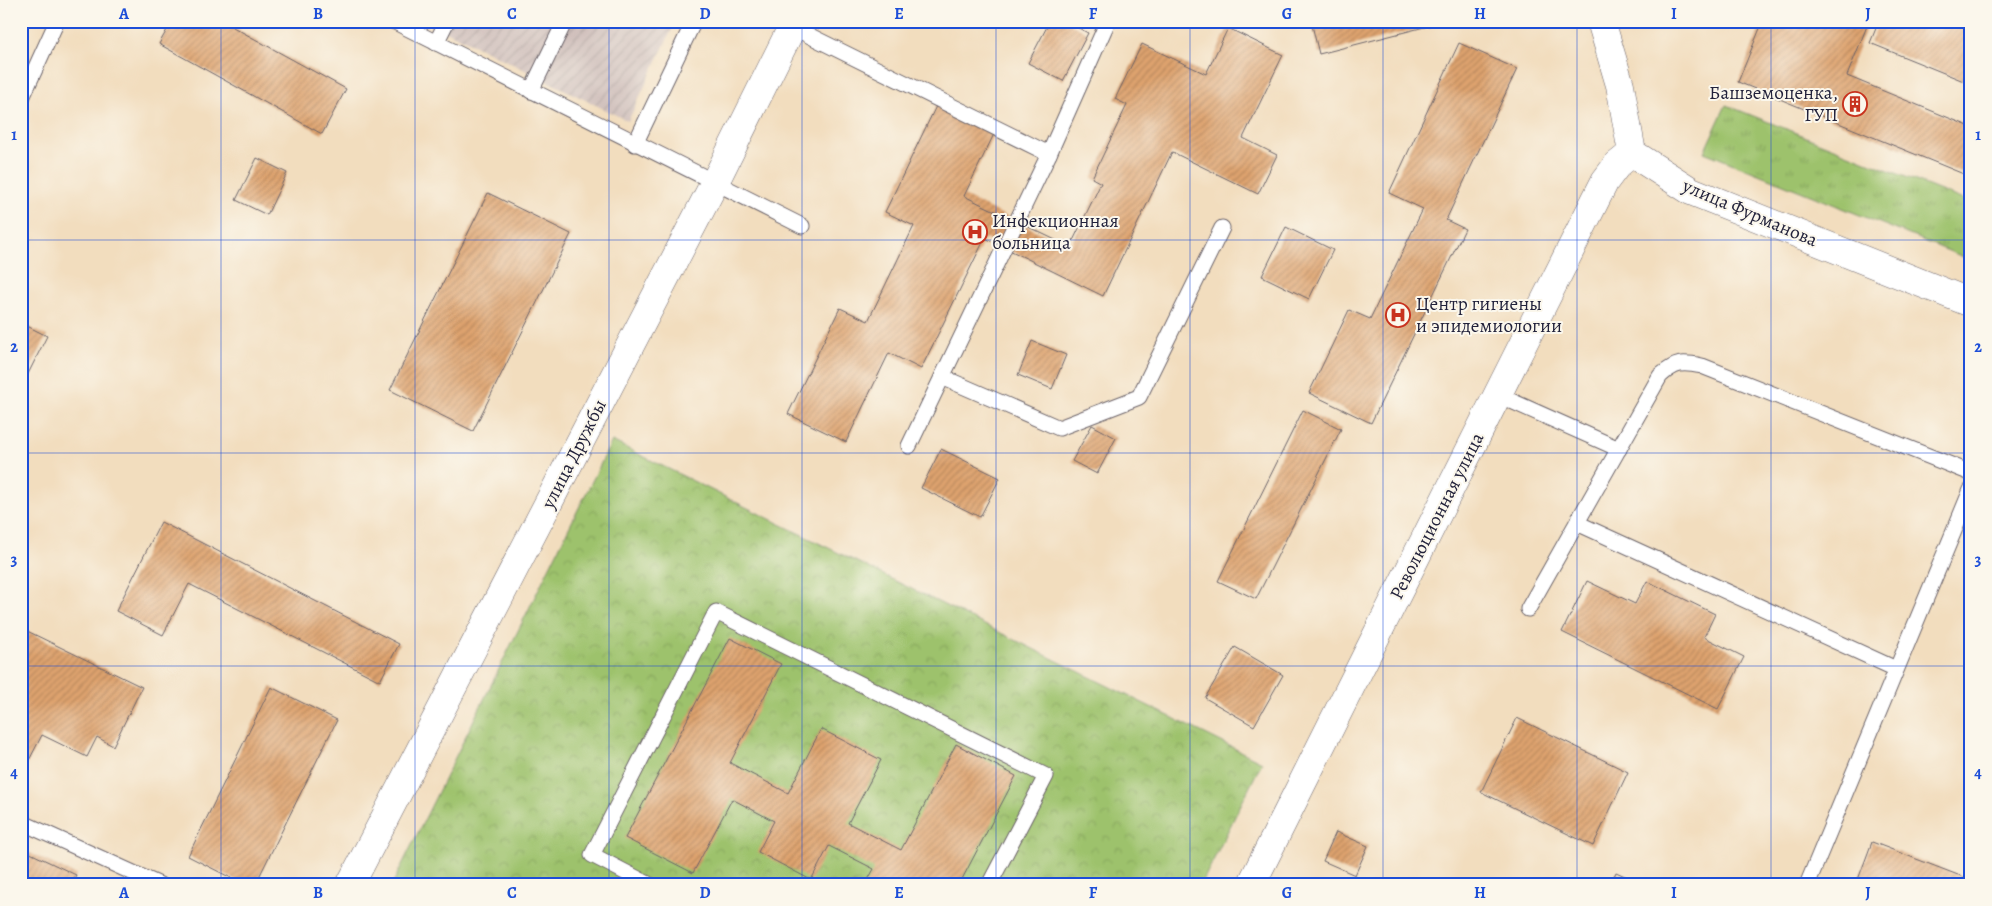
<svg xmlns="http://www.w3.org/2000/svg" width="1992" height="906" font-family="Alegreya,serif">
<style>
.industrial{fill:url(#industrial-furrows)}
.grass{fill:url(#grass-tufts);stroke:#607254}
.park{fill:url(#park-crowns);stroke:#607254}
.building{fill:url(#building-hatch)}
.lines{fill:none;stroke-linecap:round;stroke-linejoin:round}
.service-casing{stroke:#6b6369;stroke-width:17}
.minor-casing{stroke:#6b6369;stroke-width:29}
.tertiary-casing{stroke:#6b6369;stroke-width:29}
.secondary-casing{stroke:#6b6369;stroke-width:29}
.service{stroke:#fff;stroke-width:15}
.minor{stroke:#fff;stroke-width:28}
.tertiary{stroke:#fff;stroke-width:28}
.secondary{stroke:#fff;stroke-width:28}
.grid{fill:none;stroke:#1d4ed8;stroke-width:1;stroke-opacity:0.55}
.labels{text-anchor:middle;dominant-baseline:central;stroke-width:4;stroke-linejoin:round;paint-order:stroke}
.poi-label{font-size:19px;fill:#22223b;stroke:#fbf7ec;text-anchor:start}
.street-label{font-size:19px;fill:#22223b;stroke:#fbf7ec}
.neatline{fill:none;stroke:#1d4ed8;stroke-width:2}
.grid-label{font-size:16px;text-anchor:middle;font-weight:bold;fill:#1d4ed8}
</style>
<defs>
<pattern id="industrial-furrows" width="10" height="10" patternUnits="userSpaceOnUse" patternTransform="scale(1.25)"><rect width="10" height="10" fill="#d0c0bc"/><path d="M-1 1l2-2M0 10L10 0M9 11l2-2" fill="none" stroke="#b2a5a2"/></pattern>
<pattern id="grass-tufts" width="24" height="20" patternUnits="userSpaceOnUse" patternTransform="scale(1.25)"><rect width="24" height="20" fill="#9dc26c"/><path d="M3 7l-1-3M5 7V3M7 7l1-3M15 17l-1-3M17 17v-4M19 17l1-3" fill="none" stroke="#87a65e"/></pattern>
<pattern id="park-crowns" width="20" height="18" patternUnits="userSpaceOnUse" patternTransform="scale(1.25)"><rect width="20" height="18" fill="#9dc26c"/><path d="M2 6a3 3 0 1 1 6 0M12 15a3 3 0 1 1 6 0" fill="none" stroke="#87a65e"/></pattern>
<pattern id="building-hatch" width="6" height="6" patternUnits="userSpaceOnUse" patternTransform="scale(1.25)"><rect width="6" height="6" fill="#dea36e"/><path d="M-1 1l2-2M0 6l6-6M5 7l2-2" fill="none" stroke="#b4845c"/></pattern>
</defs>
<rect width="100%" height="100%" fill="#fbf7ec"/>
<filter id="ink" filterUnits="userSpaceOnUse"><feTurbulence type="fractalNoise" baseFrequency=".02" numOctaves="2"/><feDisplacementMap in="SourceGraphic" scale="10" xChannelSelector="R" yChannelSelector="G"/><feConvolveMatrix kernelMatrix="1 2 1 2 8 2 1 2 1" color-interpolation-filters="sRGB"/></filter>
<filter id="wash" filterUnits="userSpaceOnUse"><feTurbulence type="fractalNoise" baseFrequency=".0096" numOctaves="4" result="noise"/><feDisplacementMap in="SourceGraphic" scale="20" xChannelSelector="R" yChannelSelector="G"/><feGaussianBlur stdDeviation="1.12" result="paint"/><feColorMatrix in="noise" values="0 0 0 0 0 0 0 0 0 0 0 0 0 0 0 0 0 1.4 0 .05"/><feComposite in="paint" operator="in"/></filter>
<g filter="url(#wash)">
<rect width="100%" height="100%" fill="#f2ddbe"/>
<polygon class="industrial" points="426,21 676,21 628,121"/>
<polygon class="grass" points="1726,105 1971,203 1971,260 1704,152"/>
<polygon class="park" points="612,441 1262,762 1201,885 392,885"/>
<g id="blocks">
<g class="building">
<polygon points="172,21 222,21 346,89 322,134 159,44"/>
<polygon points="1050,21 1065,21 1088,33 1063,81 1028,63"/>
<polygon points="1311,21 1444,21 1444,22 1319,54"/>
<polygon points="1763,21 1869,21 1847,76 1971,127 1971,177 1738,82"/>
<polygon points="1879,21 1946,21 1971,31 1971,84 1870,43"/>
<polygon points="1228,28 1283,55 1243,138 1277,155 1258,194 1172,152 1103,296 985,238 921,369 889,353 846,442 788,414 840,308 868,321 914,226 885,212 937,104 995,132 964,196 1070,247 1101,183 1092,178 1127,105 1115,99 1142,44 1206,74"/>
<polygon points="1459,43 1517,69 1446,220 1465,229 1371,423 1309,393 1349,310 1370,319 1423,209 1389,193"/>
<polygon points="257,158 287,173 267,215 236,200"/>
<polygon points="488,193 571,234 473,431 390,390"/>
<polygon points="1286,227 1333,250 1309,299 1262,276"/>
<polygon points="21,323 47,336 21,388"/>
<polygon points="1032,341 1066,355 1052,389 1018,375"/>
<polygon points="1303,410 1341,429 1256,599 1218,581"/>
<polygon points="1092,425 1116,438 1097,474 1072,461"/>
<polygon points="941,449 1000,478 980,517 921,488"/>
<polygon points="161,522 399,644 380,681 189,584 163,635 116,611"/>
<polygon points="1587,581 1635,604 1647,581 1715,614 1704,637 1744,657 1718,709 1562,632"/>
<polygon points="21,628 142,687 113,746 97,737 87,757 42,735 21,776"/>
<polygon points="730,638 781,664 730,763 788,793 821,729 881,760 848,823 901,850 956,744 1016,776 959,885 865,885 874,869 829,846 811,880 758,852 774,821 732,799 693,873 625,838"/>
<polygon points="1235,647 1283,675 1254,726 1205,698"/>
<polygon points="271,687 337,720 255,885 245,885 188,856"/>
<polygon points="1517,718 1628,772 1593,846 1481,792"/>
<polygon points="1336,832 1368,846 1355,875 1323,861"/>
<polygon points="1872,842 1971,880 1971,885 1856,885"/>
<polygon points="28,852 76,875 71,885 21,885 21,865"/>
<polygon points="1616,872 1645,885 1610,885"/>
</g>
</g>
</g>
<g filter="url(#ink)">
<use href="#blocks" fill-opacity="0" stroke="#6b6369" stroke-width="1"/>
<g class="lines">
<defs>
<g id="service">
<polyline points="393,21 802,226"/>
<polyline points="792,27 1049,154 909,446"/>
<polyline points="436,43 447,21"/>
<polyline points="531,91 565,21"/>
<polyline points="21,100 57,21"/>
<polyline points="635,144 694,21"/>
<polyline points="1049,154 1108,21"/>
<polyline points="942,377 1059,428 1139,397 1222,228"/>
<polyline points="1498,395 1619,449"/>
<polyline points="1577,523 1896,669"/>
<path d="M1528,609L1660,376C1676,362 1682,362 1702,366L1971,473"/>
<polyline points="21,822 160,885"/>
<polyline points="650,885 592,855 716,612 1046,776 989,885"/>
<polyline points="1807,885 1971,490"/>
</g>
<polyline id="minor" points="1251,885 1605,181 1617,165 1632,153"/>
<polyline id="tertiary" points="1601,21 1620,85 1632,153 1691,191 1971,303"/>
<polyline id="secondary" points="350,885 715,182 795,21"/>
</defs>
<use href="#service" class="service-casing"/>
<use href="#minor" class="minor-casing"/>
<use href="#tertiary" class="tertiary-casing"/>
<use href="#secondary" class="secondary-casing"/>
<use href="#service" class="service"/>
<use href="#minor" class="minor"/>
<use href="#tertiary" class="tertiary"/>
<use href="#secondary" class="secondary"/>
</g>
</g>
<path class="grid" d="M221,21V885M415,21V885M609,21V885M802,21V885M996,21V885M1190,21V885M1383,21V885M1577,21V885M1771,21V885M21,240H1971M21,453H1971M21,666H1971"/>
<defs>
<symbol id="building-ring" viewBox="-11 -11 22 22"><circle r="9.5" fill="#fbf7ec" stroke="#c8321e" stroke-width="1.5"/><path d="M-4-6H4V6H1V3H-1V6H-4ZM-2.5-4.3h1.7v1.8h-1.7ZM.8-4.3h1.7v1.8H.8ZM-2.5-1h1.7V.8h-1.7ZM.8-1h1.7V.8H.8Z" fill="#c8321e"/></symbol>
<symbol id="hospital-ring" viewBox="-11 -11 22 22"><circle r="9.5" fill="#fbf7ec" stroke="#c8321e" stroke-width="1.5"/><path d="M-5-5h3v3.5h4V-5h3V5h-3V1.5h-4V5h-3Z" fill="#c8321e"/></symbol>
</defs>
<g fill-rule="evenodd">
<use href="#building-ring" x="1841" y="90" width="28" height="28"/>
<use href="#hospital-ring" x="961" y="218" width="28" height="28"/>
<use href="#hospital-ring" x="1384" y="301" width="28" height="28"/>
</g>
<g class="labels">
<g class="poi-label">
<text x="1838" y="93" text-anchor="end">Башземоценка,<tspan x="1838" dy="22">ГУП</tspan></text>
<text x="992" y="221">Инфекционная<tspan x="992" dy="22">больница</tspan></text>
<text x="1416" y="304">Центр гигиены<tspan x="1416" dy="22">и эпидемиологии</tspan></text>
</g>
<g class="street-label">
<text transform="translate(1750 213) rotate(23)">улица Фурманова</text>
<text transform="translate(574 454) rotate(-63)">улица Дружбы</text>
<text transform="translate(1437 516) rotate(-63)">Революционная улица</text>
</g>
</g>
<rect width="1992" height="906" fill="none" stroke="#fbf7ec" stroke-width="55"/>
<rect x="28" y="28" width="1936" height="850" class="neatline"/>
<g class="grid-label">
<text x="124" y="19">A</text>
<text x="318" y="19">B</text>
<text x="512" y="19">C</text>
<text x="705" y="19">D</text>
<text x="899" y="19">E</text>
<text x="1093" y="19">F</text>
<text x="1287" y="19">G</text>
<text x="1480" y="19">H</text>
<text x="1674" y="19">I</text>
<text x="1868" y="19">J</text>
<text x="14" y="140">1</text>
<text x="1978" y="140">1</text>
<text x="14" y="352">2</text>
<text x="1978" y="352">2</text>
<text x="14" y="565">3</text>
<text x="1978" y="565">3</text>
<text x="14" y="778">4</text>
<text x="1978" y="778">4</text>
<text x="124" y="898">A</text>
<text x="318" y="898">B</text>
<text x="512" y="898">C</text>
<text x="705" y="898">D</text>
<text x="899" y="898">E</text>
<text x="1093" y="898">F</text>
<text x="1287" y="898">G</text>
<text x="1480" y="898">H</text>
<text x="1674" y="898">I</text>
<text x="1868" y="898">J</text>
</g>
</svg>
